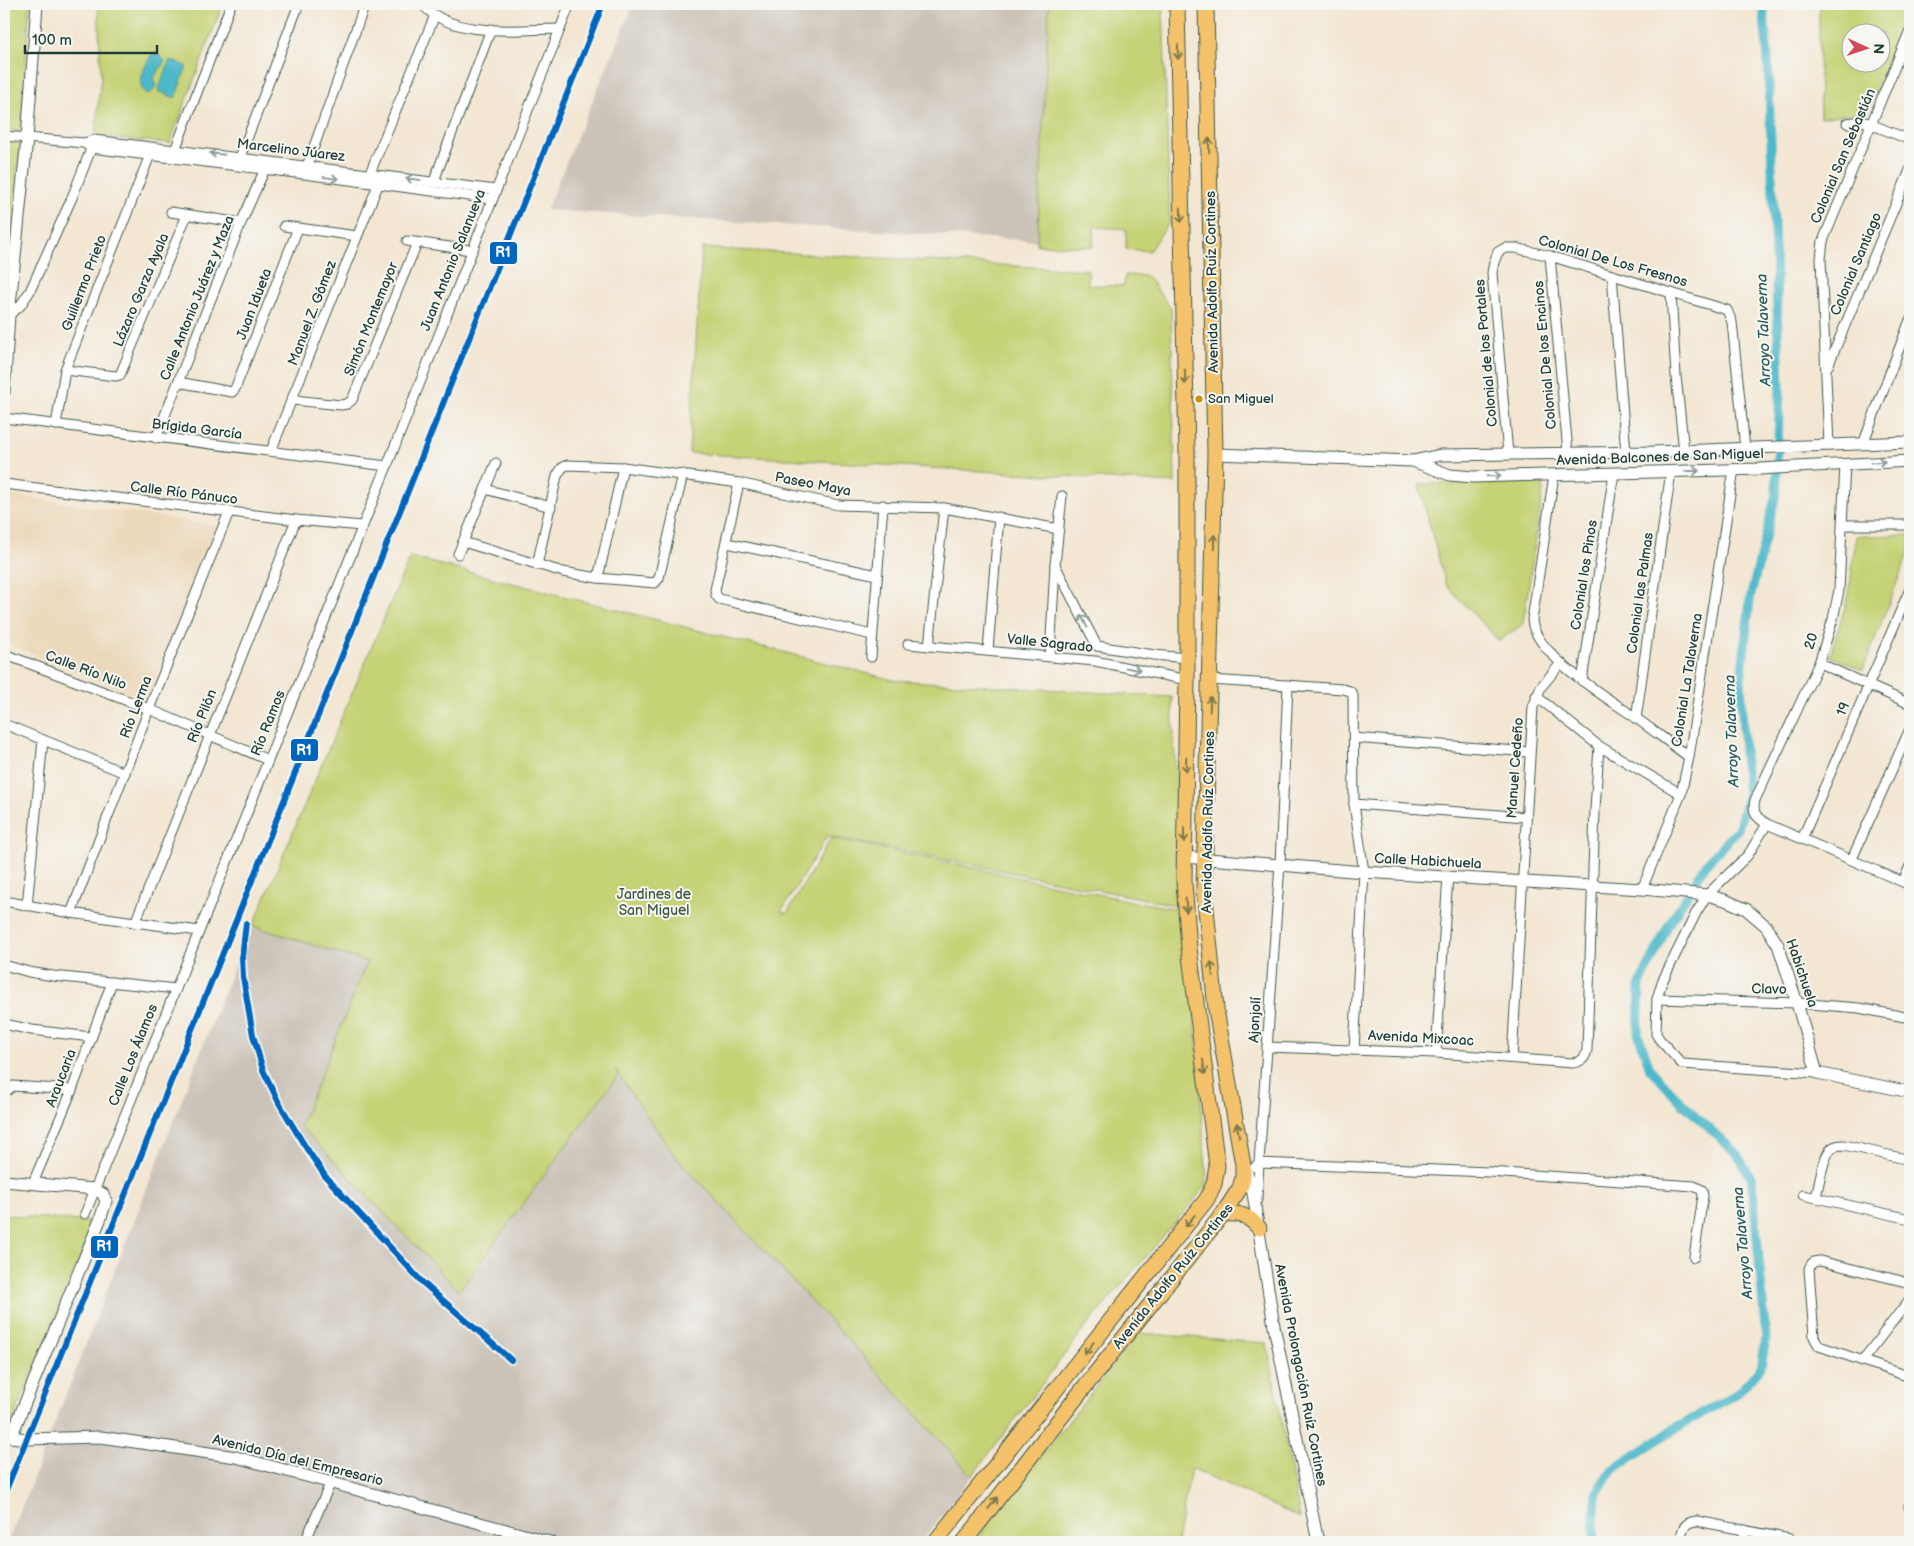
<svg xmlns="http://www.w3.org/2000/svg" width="1914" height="1546" font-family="'Balsamiq Sans',sans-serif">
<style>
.built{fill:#ecd8ba}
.industrial{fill:#cbc3b8}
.green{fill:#c5d274;stroke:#728854;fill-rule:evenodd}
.water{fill:#4db8c9;stroke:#367a7e}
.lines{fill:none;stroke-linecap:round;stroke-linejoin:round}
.canal{stroke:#4db8c9;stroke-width:9}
.minor-casing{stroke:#3f564c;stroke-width:11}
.tertiary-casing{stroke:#3f564c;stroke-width:13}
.primary-casing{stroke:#3f564c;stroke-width:17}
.minor{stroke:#fff;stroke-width:9}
.tertiary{stroke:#fff;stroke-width:11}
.primary{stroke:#f3c26a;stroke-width:15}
.rail-1-casing{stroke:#f6f6f2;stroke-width:10}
.rail-1{stroke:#0065bd;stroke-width:6}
.oneway{stroke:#7e794c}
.oneway2{stroke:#8f9e9a}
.bus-dot{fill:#cc910a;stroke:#f6f6f2;stroke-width:2}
.labels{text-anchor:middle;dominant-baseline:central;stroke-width:4;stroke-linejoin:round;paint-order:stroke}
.bus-label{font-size:13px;fill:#1f3d34;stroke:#f6f6f2;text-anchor:start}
.street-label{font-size:14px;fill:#1f3d34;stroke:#f6f6f2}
.park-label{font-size:14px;fill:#405b41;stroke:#f6f6f2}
.water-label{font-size:15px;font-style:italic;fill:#2a5c59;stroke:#f6f6f2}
.line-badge{stroke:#f6f6f2;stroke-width:2}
.badge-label{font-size:14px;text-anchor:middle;font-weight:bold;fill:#fff}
</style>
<rect width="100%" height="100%" fill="#f6f6f2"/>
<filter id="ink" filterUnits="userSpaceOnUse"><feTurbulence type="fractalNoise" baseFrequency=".02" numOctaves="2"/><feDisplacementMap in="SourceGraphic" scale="10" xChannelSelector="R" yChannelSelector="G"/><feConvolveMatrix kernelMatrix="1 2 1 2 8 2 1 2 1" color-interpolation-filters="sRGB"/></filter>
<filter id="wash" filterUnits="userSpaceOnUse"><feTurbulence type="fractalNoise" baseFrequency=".0096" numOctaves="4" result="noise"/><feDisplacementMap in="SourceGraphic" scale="20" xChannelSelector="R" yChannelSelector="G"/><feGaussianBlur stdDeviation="1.12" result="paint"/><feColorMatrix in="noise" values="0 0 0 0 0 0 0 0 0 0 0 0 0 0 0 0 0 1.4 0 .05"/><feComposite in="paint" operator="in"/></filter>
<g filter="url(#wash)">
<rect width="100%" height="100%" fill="#f3e6d2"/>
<polygon class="built" points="10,495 214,525 218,528 147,701 4,642 4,581"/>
<g class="industrial">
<polygon points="723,4 1049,4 1038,241 546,210 632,8"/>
<polygon points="253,926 367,962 300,1126 460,1291 618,1075 675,1156 850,1342 972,1476 922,1542 8,1542 230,977"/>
</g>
<g class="green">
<polygon points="4,4 30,4 21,132 4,130"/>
<polygon points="98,4 223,4 170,143 95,137 101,76"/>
<polygon points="1049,4 1163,4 1170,222 1149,251 1126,249 1126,229 1094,227 1093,247 1037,245"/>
<path d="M1821,4H1910L1870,106L1862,112L1820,118L1819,55V12ZM1852,32H1882V62H1852Z"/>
<polygon points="4,142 20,143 4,322"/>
<polygon points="702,248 1088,270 1088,285 1124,286 1125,275 1147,276 1171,308 1175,483 689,453"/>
<polygon points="1540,482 1543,485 1543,490 1523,624 1499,641 1446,585 1419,486 1421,484"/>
<polygon points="1910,535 1910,549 1863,670 1830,656 1849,594 1856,536"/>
<path d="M410,557L893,680L1172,697L1182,907L1194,1005L1207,1185L1084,1329L972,1476L850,1342L675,1156L615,1070L618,1075L459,1291L300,1126L367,962L253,926ZM827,836L1180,906V907L1173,908L1136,902L831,838L787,913L781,912Z"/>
<polygon points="4,1215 95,1222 12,1422 4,1421"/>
<polygon points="1138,1333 1267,1343 1300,1518 1191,1468 1177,1542 974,1542"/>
</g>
<g class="water">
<path d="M152,54H158L165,61L153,79L156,85C154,91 152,92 147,94L143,91C137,81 146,63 152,54Z"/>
<polygon points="170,60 187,66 175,98 158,91"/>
</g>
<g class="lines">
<polyline class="canal" points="1594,1542 1596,1494 1612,1470 1673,1430 1738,1393 1761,1368 1766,1338 1752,1179 1736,1153 1683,1104 1650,1069 1638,1033 1640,984 1668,926 1707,863 1738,829 1748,794 1744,753 1741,680 1750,599 1776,494 1780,389 1768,59 1763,4"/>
</g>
</g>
<g filter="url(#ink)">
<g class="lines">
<defs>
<g id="minor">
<path d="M422,4C452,39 519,29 560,29"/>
<polyline points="1847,123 1863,121 1910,140"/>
<polyline points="4,136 84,143 94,140 496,190"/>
<polyline points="84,143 91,148 304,174 492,199"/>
<polyline points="175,150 231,4"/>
<polyline points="240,157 299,4"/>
<polyline points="306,169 365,4"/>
<polyline points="370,173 435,15"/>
<polyline points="434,181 491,29"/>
<polyline points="171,212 241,223"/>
<polyline points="284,226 357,236"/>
<polyline points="407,241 471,250"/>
<polyline points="1550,256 1568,452"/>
<polyline points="1612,275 1626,453"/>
<polyline points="1671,293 1676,376 1684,451"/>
<polyline points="9,315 20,306 30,291 71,200 93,144"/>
<polyline points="1828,366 1910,170"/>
<polyline points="65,370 116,376 120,375 187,215"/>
<polyline points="178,382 232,392 235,389 298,228"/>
<polyline points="293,400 341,405 347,404 352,400 417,243"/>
<polyline points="4,418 387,466"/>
<polyline points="56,425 65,370 150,155"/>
<polyline points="156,438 241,223 265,169"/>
<polyline points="1863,444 1910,320"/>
<polyline points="1829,446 1821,259 1823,241 1910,30"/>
<polyline points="271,451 380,180"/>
<polyline points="1508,454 1492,273 1494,262 1498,252 1505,248 1515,248 1550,256 1727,310 1732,322 1745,449"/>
<path d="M1845,464L1839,590L1833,619L1819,663L1755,800C1752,813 1756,817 1767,824L1910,885"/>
<path d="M1554,475L1532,620C1534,654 1609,699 1636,718C1654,731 1671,744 1689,757"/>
<polyline points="739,483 715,590 716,595 719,599 872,635"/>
<polyline points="4,484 296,520 362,526"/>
<polyline points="485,489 551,507"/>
<polyline points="1843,525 1910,525"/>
<polyline points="463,542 563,572 598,578 655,583 659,578 683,474"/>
<polyline points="727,543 877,575"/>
<polyline points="458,554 496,463"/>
<polyline points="537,565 557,476 562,468 567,465 623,467 739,483 838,505 944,508 1059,529"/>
<polyline points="1055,565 1097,646 1154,655 1187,658"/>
<polyline points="598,578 623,467"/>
<polyline points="908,644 1095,661 1187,680"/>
<polyline points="929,646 944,508"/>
<polyline points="988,650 999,517"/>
<polyline points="4,654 149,709 268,760"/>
<polyline points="1050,656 1055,565 1062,496"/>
<polyline points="871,657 883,505"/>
<polyline points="1819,663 1910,704"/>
<polyline points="1211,680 1343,689 1350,691 1353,695 1354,804 1364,872 1354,1050"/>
<polyline points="1582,681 1614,473"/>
<polyline points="1536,696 1599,746 1681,794"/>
<polyline points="1636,719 1671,471"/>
<polyline points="4,724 125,773"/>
<polyline points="1354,738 1529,752"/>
<polyline points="1354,804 1526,817"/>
<polyline points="1767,824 1748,855 1707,895 1696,913 1662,982 1657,999 1656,1034 1660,1040 1682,1064 1817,1073"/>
<polyline points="1802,839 1910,589"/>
<polyline points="1852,859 1910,729"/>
<polyline points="1903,882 1910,866"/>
<polyline points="1642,889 1681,794 1689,757 1734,469"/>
<polyline points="4,901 71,913 199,931"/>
<polyline points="27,906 43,740"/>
<polyline points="71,913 149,709 229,512"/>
<polyline points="135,923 296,520"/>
<polyline points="4,965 29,972 53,976 176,989"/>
<polyline points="1657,999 1797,1003 1859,1008 1910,1018"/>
<polyline points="4,1024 32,1030 91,1037"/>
<path d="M1267,1047L1436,1053L1573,1063C1582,1061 1585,1059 1587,1050L1595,810L1599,746"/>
<polyline points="1436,1053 1448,876"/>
<polyline points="1512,1058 1533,707 1541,687 1561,663"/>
<polyline points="4,1093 13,1086 72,1090"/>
<polyline points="1255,1167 1259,1163 1280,864 1288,685"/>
<polyline points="33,1183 72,1090 112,982"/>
<polyline points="1803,1195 1910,1219"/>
<path d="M1816,1197C1819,1185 1823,1155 1832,1148C1836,1145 1840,1145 1844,1145L1910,1160"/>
<polyline points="1257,1200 1259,1163 1489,1172 1694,1186 1702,1190 1703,1196 1694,1257"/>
<polyline points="85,1214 387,466 570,4"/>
<path d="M1910,1283L1820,1261C1813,1261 1811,1263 1809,1269L1814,1337L1819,1346L1910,1377"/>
<polyline points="1862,1361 1910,1299"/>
<polyline points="1909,1507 1910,1507"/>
<polyline points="305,1542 330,1484"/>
<path d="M1680,1542C1682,1530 1683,1522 1697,1521L1790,1539L1794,1542"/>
<polyline points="1743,1542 1745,1530"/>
</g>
<g id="tertiary">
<polyline points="4,392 9,315 27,139 37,4"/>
<polyline points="1215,454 1413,461 1440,455 1653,452 1910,442"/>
<polyline points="1413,461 1450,475 1473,477 1760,469 1910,461"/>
<polyline points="1184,857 1364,872 1642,889 1707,895 1725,900 1746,909 1766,926 1778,945 1797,1003 1817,1073 1910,1092"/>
<polyline points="1245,1167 1252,1187 1274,1326 1318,1542"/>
<polyline points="4,1181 94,1189 103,1194 106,1201 100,1220 11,1437"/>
<polyline points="4,1436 26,1439 101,1437 236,1457 550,1542"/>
</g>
<g id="primary">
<path d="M1223,1214C1240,1213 1248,1215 1259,1228"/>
<polyline points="935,1542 1207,1199 1214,1184 1217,1166 1189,948 1184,882 1187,680 1187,453 1177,4"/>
<polyline points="964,1542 1083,1389 1223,1214 1240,1188 1243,1178 1243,1165 1216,1009 1204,889 1215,454 1206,4"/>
</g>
</defs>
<use href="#minor" class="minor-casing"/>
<use href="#tertiary" class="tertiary-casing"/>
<use href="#primary" class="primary-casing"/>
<use href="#minor" class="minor"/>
<use href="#tertiary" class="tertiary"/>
<use href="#primary" class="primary"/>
<defs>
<g id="rail-1">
<polyline points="246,923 242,957 243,977 253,1035 263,1070 279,1103 303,1143 325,1176 422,1282 511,1360"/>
<polyline points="4,1495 237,918 603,4"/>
</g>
</defs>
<use href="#rail-1" class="rail-1-casing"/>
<use href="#rail-1" class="rail-1"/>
</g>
<defs><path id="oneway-shaft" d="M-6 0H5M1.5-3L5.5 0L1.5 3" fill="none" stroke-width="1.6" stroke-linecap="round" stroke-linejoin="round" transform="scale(1.25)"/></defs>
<g class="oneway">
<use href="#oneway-shaft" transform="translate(1178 52) rotate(89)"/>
<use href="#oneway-shaft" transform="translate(1209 145) rotate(-91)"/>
<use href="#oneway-shaft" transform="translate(1181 215) rotate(89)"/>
<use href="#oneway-shaft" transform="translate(1185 377) rotate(89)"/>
<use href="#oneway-shaft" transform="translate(1214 542) rotate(-89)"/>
<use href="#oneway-shaft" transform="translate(1210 704) rotate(-88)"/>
<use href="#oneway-shaft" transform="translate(1186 764) rotate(92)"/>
<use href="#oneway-shaft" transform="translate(1184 835) rotate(90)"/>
<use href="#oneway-shaft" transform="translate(1186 905) rotate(87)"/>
<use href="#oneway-shaft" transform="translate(1212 969) rotate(-96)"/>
<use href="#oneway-shaft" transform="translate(1204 1067) rotate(82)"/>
<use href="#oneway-shaft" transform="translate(1238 1130) rotate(-100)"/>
<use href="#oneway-shaft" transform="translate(1190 1221) rotate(128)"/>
<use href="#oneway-shaft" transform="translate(1089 1348) rotate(128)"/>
<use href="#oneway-shaft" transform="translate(993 1503) rotate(-52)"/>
</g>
<g class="oneway2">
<use href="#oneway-shaft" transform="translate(217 154) rotate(-174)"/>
<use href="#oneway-shaft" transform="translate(331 178) rotate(8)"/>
<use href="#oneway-shaft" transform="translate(413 179) rotate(-173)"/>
<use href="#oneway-shaft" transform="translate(1878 462) rotate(-4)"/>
<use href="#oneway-shaft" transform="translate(1692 471) rotate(-2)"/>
<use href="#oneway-shaft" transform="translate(1494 476) rotate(-1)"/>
<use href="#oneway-shaft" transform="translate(1084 621) rotate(-117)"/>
<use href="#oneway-shaft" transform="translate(1133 669) rotate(12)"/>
</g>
</g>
<circle class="bus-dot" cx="1199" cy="399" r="4.5"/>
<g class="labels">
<g class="bus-label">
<text x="1208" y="399">San Miguel</text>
</g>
<g class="street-label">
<text transform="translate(291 150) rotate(7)">Marcelino Júarez</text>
<text transform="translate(1843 156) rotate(-67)">Colonial San Sebastián</text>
<text transform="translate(453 260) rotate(-68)">Juan Antonio Salanueva</text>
<text transform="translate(1613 261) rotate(16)">Colonial De Los Fresnos</text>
<text transform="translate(1856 264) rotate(-67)">Colonial Santiago</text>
<text transform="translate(1212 282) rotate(-91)">Avenida Adolfo Ruíz Cortines</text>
<text transform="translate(84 283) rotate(-69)">Guillermo Prieto</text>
<text transform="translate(141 290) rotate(-67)">Lázaro Garza Ayala</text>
<text transform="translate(197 298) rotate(-68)">Calle Antonio Juárez y Maza</text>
<text transform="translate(254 304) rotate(-69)">Juan Idueta</text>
<text transform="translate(312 313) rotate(-69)">Manuel Z. Gómez</text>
<text transform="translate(371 319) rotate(-68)">Simón Montemayor</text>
<text transform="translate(1486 353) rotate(-95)">Colonial de los Portales</text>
<text transform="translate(1545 355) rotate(-95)">Colonial De los Encinos</text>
<text transform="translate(197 429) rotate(7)">Brígida García</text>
<text transform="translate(1660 457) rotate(-2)">Avenida Balcones de San Miguel</text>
<text transform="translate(813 484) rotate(11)">Paseo Maya</text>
<text transform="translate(184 493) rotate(7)">Calle Río Pánuco</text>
<text transform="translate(1584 575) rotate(-81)">Colonial los Pinos</text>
<text transform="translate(1640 593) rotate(-82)">Colonial las Palmas</text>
<text transform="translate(1811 641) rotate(-72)">20</text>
<text transform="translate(1050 643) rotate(6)">Valle Sagrado</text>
<text transform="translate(86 670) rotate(21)">Calle Río Nilo</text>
<text transform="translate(1687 680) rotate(-81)">Colonial La Talaverna</text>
<text transform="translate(136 707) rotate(-69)">Río Lerma</text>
<text transform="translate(1843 709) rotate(-67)">19</text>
<text transform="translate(202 716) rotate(-68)">Río Pilón</text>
<text transform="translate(268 723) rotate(-68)">Río Ramos</text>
<text transform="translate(1515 768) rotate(-86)">Manuel Cedeño</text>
<text transform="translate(1208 822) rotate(-89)">Avenida Adolfo Ruíz Cortines</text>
<text transform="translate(1428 861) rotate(3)">Calle Habichuela</text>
<text transform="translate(1802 973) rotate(71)">Habichuela</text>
<text transform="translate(1769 989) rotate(1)">Clavo</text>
<text transform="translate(1255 1020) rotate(-87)">Ajonjolí</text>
<text transform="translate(1421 1038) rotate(3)">Avenida Mixcoac</text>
<text transform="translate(133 1055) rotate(-68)">Calle Los Álamos</text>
<text transform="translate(61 1078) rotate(-69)">Araucaria</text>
<text transform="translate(1173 1276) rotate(-51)">Avenida Adolfo Ruíz Cortines</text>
<text transform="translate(1301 1375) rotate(79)">Avenida Prolongación Ruíz Cortines</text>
<text transform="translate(298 1460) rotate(14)">Avenida Día del Empresario</text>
</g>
<g class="park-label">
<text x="654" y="894">Jardines de<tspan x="654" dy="16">San Miguel</tspan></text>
</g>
<g class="water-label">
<text transform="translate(1764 330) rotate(-92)">Arroyo Talaverna</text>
<text transform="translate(1732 731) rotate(-92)">Arroyo Talaverna</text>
<text transform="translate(1743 1243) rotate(-95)">Arroyo Talaverna</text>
</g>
</g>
<g class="line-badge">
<rect x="489" y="241" width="29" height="24" rx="5" fill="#0065bd"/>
<rect x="290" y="738" width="29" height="24" rx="5" fill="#0065bd"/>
<rect x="90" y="1235" width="29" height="24" rx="5" fill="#0065bd"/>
</g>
<g class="badge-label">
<text x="503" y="257">R1</text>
<text x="304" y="755">R1</text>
<text x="104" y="1251">R1</text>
</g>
<rect width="1914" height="1546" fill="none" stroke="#f6f6f2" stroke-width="20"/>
<g transform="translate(1866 48) rotate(93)"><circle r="24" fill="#f6f6f2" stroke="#a0aca6"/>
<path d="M0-4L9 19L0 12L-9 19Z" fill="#d1495b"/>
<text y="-8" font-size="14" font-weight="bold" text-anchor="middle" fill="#1f3d34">N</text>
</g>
<path d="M25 45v8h132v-8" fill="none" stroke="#1f3d34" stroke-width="2.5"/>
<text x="32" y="45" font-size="15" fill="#1f3d34" stroke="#f6f6f2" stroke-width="4" paint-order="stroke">100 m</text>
</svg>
